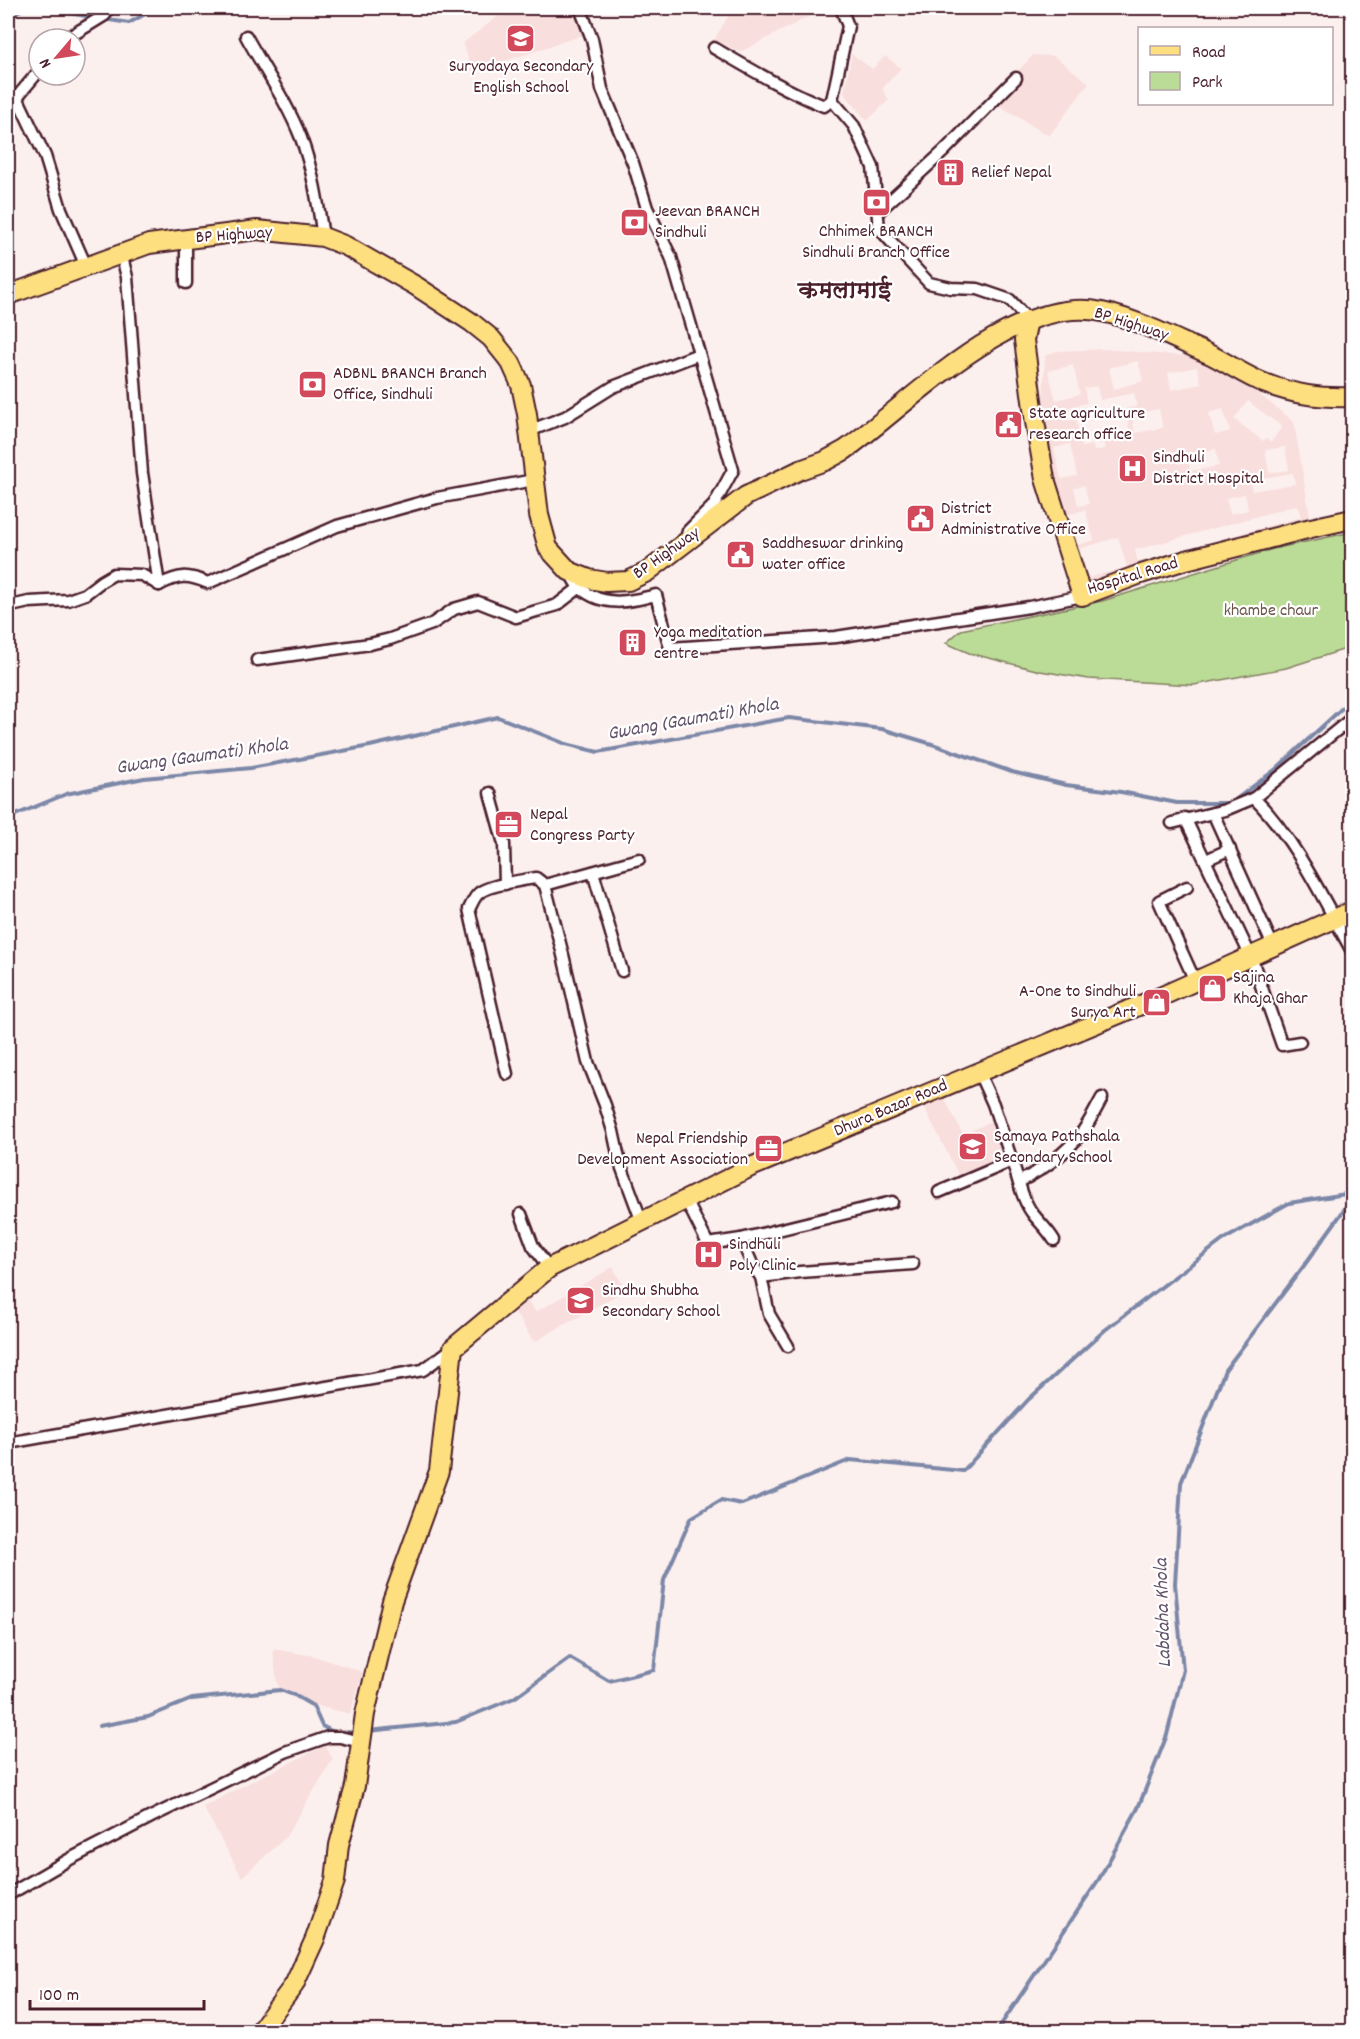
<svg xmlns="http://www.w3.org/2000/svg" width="1360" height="2039" font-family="Dekko,'Playpen Sans Deva',sans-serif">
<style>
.built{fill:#f8dedc;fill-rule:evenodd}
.green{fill:#bbdc96;stroke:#827e60;stroke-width:1.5}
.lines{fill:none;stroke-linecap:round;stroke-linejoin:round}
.stream{stroke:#7c87a7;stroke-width:4}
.minor-casing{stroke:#4a1f2b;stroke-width:15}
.primary-casing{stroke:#4a1f2b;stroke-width:22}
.trunk-casing{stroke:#4a1f2b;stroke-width:22}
.minor{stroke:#fff;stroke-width:10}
.primary{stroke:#fedf80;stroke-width:18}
.trunk{stroke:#fedf80;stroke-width:18}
.labels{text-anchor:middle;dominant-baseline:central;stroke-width:4.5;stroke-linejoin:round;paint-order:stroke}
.poi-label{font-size:18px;fill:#4a1f2b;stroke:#fff;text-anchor:start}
.street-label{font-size:18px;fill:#4a1f2b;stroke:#fff}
.park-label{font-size:18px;fill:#6c584b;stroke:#fff}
.water-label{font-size:20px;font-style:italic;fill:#635369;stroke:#fff}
.district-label{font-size:24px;font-weight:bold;fill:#4a1f2b;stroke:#fff}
</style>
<rect width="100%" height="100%" fill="#fcf0ef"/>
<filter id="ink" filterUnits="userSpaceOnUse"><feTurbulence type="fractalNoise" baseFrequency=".0167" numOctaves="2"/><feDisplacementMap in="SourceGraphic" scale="12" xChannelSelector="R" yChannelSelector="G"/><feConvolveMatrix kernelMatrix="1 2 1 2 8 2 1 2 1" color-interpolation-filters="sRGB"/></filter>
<g filter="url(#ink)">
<g class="built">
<polygon points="509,8 575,8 586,34 473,72 463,43"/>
<polygon points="733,8 826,8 740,52 714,40"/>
<polygon points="852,54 872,69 885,56 901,68 882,89 889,100 867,121 844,93"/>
<polygon points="1033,55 1054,56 1089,83 1049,136 990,100"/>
<path d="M1104,349L1206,358L1250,387L1294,422L1311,522L1120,576L1083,585L1058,499L1043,401L1045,356L1057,351ZM1138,361L1143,381L1114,389L1109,368ZM1073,365L1080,394L1056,400L1048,371ZM1197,367L1201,384L1171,390L1168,373ZM1097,386L1100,400L1134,393L1137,406L1125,409L1131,436L1103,442L1105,449L1094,451L1093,445L1082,447L1076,419L1068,421L1065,408L1087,403L1084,388ZM1248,401L1282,427L1271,442L1266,438L1263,441L1234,419ZM1159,409L1163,428L1135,433L1131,414ZM1223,409L1230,431L1215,435L1209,413ZM1070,444L1077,476L1061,479L1054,448ZM1285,447L1289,470L1269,473L1265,450ZM1216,449L1219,466L1190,471L1187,454ZM1293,473L1295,484L1252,491L1250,480ZM1084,485L1089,504L1078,506L1074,488ZM1245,494L1248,510L1230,514L1226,498ZM1298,505L1301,517L1138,562L1135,550ZM1085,510L1094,540L1075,546L1066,515ZM1118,537L1127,567L1084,579L1076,550Z"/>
<polygon points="943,1095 963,1135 993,1120 1006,1159 960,1178 922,1103"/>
<polygon points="613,1267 625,1290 534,1342 510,1305 524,1296 536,1312"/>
<polygon points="273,1649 314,1656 363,1672 350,1714 314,1705 296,1694 280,1688 277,1683"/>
<polygon points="325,1746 333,1759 285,1838 242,1877 203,1807 258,1778"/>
</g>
<polygon class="green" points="1352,532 1352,647 1286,668 1194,685 1089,679 1040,671 969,653 946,643 961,630 1102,601 1273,549"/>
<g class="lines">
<g class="stream">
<polyline points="44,8 96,18"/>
<polyline points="8,16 25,8"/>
<polyline points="103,19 129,23 156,8"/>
<polyline points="8,818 66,794 144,778 251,768 370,746 498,717 566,744 598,752 789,718 882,729 932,744 1012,772 1066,785 1121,792 1177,803 1231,803 1276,769 1352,699"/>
<polyline points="99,1726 148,1717 192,1699 280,1690 296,1696 313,1706 322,1726 335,1733 357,1732"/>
<polyline points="368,1731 456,1722 514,1698 570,1658 609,1681 654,1670 664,1580 691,1518 721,1500 742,1504 850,1460 963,1471 1028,1400 1105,1330 1223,1240 1289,1203 1352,1193"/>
<polyline points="996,2032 1099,1879 1138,1808 1167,1735 1183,1670 1175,1584 1181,1483 1225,1370 1303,1267 1344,1210 1352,1194"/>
</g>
<defs>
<g id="minor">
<polyline points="580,8 592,39 602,89 633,163 647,208 671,257 733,470 714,505 688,531 687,535"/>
<polyline points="841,8 848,26 832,100 854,126 873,167 879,228 902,254 929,283 951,288 978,289 1010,300 1028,320"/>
<path d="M246,36C264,69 287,102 301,138C313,170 318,204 323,237"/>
<polyline points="66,39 105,15 107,8"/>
<path d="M714,48C750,69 785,90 824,106L832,100"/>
<polyline points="39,71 17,97 45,156 61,209 86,266"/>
<polyline points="879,211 944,151 1016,78"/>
<polyline points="186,239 186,283"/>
<polyline points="121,253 127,277 142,473 159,585"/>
<polyline points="529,431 565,417 613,387 699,354"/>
<path d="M570,573C573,578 576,585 580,588C604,608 629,602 656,595L670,648L836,637L1029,607L1082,596"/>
<path d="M159,585C179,575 187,574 208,583L337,526L437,498L534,480"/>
<polyline points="8,609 11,606 29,602 68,600 85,594 102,581 114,574 142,575 159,585"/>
<polyline points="257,660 370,644 390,639 432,624 454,609 478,602 516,617 557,605 579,588"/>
<polyline points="490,793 504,844 505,884"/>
<path d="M1254,798C1296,840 1323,899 1352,951"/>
<polyline points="1213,813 1273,946"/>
<polyline points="1185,818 1251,957 1282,1045 1300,1042"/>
<polyline points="1172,823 1225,810 1254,798 1352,718"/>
<polyline points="1206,860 1230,849"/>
<polyline points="593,872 622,971"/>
<polyline points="545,885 563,955 588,1062 605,1105 613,1131 620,1163 642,1222"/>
<polyline points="1187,887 1159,901 1195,981"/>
<path d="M507,1074L469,909C472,904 474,897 479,893C488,885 523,880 536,878L545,885L639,859"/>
<path d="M1012,1161C1018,1178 1022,1200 1033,1214C1040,1223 1048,1230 1054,1240"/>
<path d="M1019,1182C1043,1169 1066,1154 1083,1131C1090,1121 1096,1109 1102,1098"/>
<polyline points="939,1192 1012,1161 993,1104 979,1073"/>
<polyline points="686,1200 708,1244 741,1239 892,1202"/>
<polyline points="521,1214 533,1246 549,1268"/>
<polyline points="741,1239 753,1266 761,1277 800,1272 913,1264"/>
<polyline points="761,1277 769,1314 788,1346"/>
<polyline points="8,1443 423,1370 453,1348"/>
<polyline points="8,1895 70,1859 151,1817 285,1752 328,1737 340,1737 361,1742"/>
</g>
<g id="primary">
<polyline points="1028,320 1024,340 1034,416 1045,479 1082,596 1138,575 1186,560 1311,528 1352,519"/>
<polyline points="259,2032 294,1985 315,1939 335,1881 339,1845 355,1786 365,1714 392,1601 439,1471 453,1348 549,1268 751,1167 1160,997 1352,911"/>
</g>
<path id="trunk" d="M8,295L149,244L257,230L323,237L346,246L416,286L471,322L491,338L511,363L521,385L527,414L539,515L548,548L569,571L589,579L607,582L628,581L647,572L746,496L800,470L825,461L845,450C911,402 1014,293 1102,312C1140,320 1176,340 1211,355C1229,364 1246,376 1264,383C1295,395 1319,398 1352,397"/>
</defs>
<use href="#minor" class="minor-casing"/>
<use href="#primary" class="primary-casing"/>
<use href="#trunk" class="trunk-casing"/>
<use href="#minor" class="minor"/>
<use href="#primary" class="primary"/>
<use href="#trunk" class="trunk"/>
</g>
</g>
<defs>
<symbol id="school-square" viewBox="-11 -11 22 22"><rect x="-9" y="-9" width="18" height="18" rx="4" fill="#d1495b" stroke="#fff"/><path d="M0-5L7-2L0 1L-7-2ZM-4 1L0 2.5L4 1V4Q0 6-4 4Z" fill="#fff"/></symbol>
<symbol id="building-square" viewBox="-11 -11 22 22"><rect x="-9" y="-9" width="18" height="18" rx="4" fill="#d1495b" stroke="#fff"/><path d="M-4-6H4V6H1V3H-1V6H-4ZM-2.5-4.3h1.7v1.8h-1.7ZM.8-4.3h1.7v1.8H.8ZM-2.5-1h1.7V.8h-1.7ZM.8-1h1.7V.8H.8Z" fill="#fff"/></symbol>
<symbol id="bank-square" viewBox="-11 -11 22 22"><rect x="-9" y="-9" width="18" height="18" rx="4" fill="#d1495b" stroke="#fff"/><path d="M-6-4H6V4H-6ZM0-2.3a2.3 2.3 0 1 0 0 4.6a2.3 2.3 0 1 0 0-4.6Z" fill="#fff"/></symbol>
<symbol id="civic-square" viewBox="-11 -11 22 22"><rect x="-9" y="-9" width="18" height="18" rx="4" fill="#d1495b" stroke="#fff"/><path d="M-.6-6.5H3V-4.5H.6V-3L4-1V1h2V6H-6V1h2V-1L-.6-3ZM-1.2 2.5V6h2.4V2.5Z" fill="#fff"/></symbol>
<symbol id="hospital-square" viewBox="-11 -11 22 22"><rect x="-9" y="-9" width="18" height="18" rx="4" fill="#d1495b" stroke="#fff"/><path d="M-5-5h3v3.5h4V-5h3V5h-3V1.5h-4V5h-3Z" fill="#fff"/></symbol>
<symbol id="office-square" viewBox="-11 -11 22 22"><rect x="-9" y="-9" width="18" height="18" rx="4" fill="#d1495b" stroke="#fff"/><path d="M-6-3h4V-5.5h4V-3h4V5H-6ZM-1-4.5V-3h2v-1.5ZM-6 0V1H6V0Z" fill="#fff"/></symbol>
<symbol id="shop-square" viewBox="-11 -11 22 22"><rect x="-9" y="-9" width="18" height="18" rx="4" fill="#d1495b" stroke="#fff"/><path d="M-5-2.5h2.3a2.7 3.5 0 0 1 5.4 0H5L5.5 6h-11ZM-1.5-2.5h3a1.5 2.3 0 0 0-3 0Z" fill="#fff"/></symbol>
</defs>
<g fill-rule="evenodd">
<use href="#school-square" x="504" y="22" width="33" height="33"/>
<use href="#building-square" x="934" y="156" width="33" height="33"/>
<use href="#bank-square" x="860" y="186" width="33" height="33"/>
<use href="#bank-square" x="618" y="206" width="33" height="33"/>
<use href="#bank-square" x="296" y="368" width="33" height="33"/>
<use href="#civic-square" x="992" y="408" width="33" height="33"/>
<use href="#hospital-square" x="1116" y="452" width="33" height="33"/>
<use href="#civic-square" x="904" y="502" width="33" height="33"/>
<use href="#civic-square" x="724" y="538" width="33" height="33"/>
<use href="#building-square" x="616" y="626" width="33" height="33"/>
<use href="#office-square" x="492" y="808" width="33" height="33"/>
<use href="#shop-square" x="1196" y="972" width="33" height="33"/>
<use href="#shop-square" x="1140" y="986" width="33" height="33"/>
<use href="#school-square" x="956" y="1130" width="33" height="33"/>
<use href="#office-square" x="752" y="1132" width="33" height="33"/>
<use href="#hospital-square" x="692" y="1238" width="33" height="33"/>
<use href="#school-square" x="564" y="1284" width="33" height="33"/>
</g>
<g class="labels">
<g class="poi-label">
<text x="521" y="67" text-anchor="middle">Suryodaya Secondary<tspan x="521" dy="21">English School</tspan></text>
<text x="971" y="173">Relief Nepal</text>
<text x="655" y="212">Jeevan BRANCH<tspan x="655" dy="21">Sindhuli</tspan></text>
<text x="876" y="232" text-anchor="middle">Chhimek BRANCH<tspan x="876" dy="21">Sindhuli Branch Office</tspan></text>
<text x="333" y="374">ADBNL BRANCH Branch<tspan x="333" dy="21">Office, Sindhuli</tspan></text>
<text x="1029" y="414">State agriculture<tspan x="1029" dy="21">research office</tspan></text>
<text x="1153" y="458">Sindhuli<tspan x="1153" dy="21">District Hospital</tspan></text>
<text x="941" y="509">District<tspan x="941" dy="21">Administrative Office</tspan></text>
<text x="762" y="544">Saddheswar drinking<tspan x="762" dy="21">water office</tspan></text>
<text x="654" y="633">Yoga meditation<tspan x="654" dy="21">centre</tspan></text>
<text x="530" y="815">Nepal<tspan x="530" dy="21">Congress Party</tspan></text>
<text x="1233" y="978">Sajina<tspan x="1233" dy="21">Khaja Ghar</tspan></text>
<text x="1136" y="992" text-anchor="end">A-One to Sindhuli<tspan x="1136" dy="21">Surya Art</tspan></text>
<text x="994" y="1137">Samaya Pathshala<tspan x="994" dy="21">Secondary School</tspan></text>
<text x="748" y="1139" text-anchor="end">Nepal Friendship<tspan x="748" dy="21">Development Association</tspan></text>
<text x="729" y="1245">Sindhuli<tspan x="729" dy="21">Poly Clinic</tspan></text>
<text x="602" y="1291">Sindhu Shubha<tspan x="602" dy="21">Secondary School</tspan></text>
</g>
<g class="street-label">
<text transform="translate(234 236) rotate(-4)">BP Highway</text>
<text transform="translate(1131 325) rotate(18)">BP Highway</text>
<text transform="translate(667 554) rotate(-35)">BP Highway</text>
<text transform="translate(1133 577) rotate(-17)">Hospital Road</text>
<text transform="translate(891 1109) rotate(-23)">Dhura Bazar Road</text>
</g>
<g class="park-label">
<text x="1271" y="611">khambe chaur</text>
</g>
<g class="water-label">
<text transform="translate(693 720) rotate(-10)">Gwang (Gaumati) Khola</text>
<text transform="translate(202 757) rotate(-8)">Gwang (Gaumati) Khola</text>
<text transform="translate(1164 1613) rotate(-92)">Labdaha Khola</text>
</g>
<g class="district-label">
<text x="845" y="292">कमलामाई</text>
</g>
</g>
<rect width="1360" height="2039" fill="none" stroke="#fff" stroke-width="30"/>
<rect x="15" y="15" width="1330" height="2009" fill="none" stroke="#4a1f2b" stroke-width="2" filter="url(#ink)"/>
<rect x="1138" y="27" width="195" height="78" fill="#ffffff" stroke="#b7a5aa" stroke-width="1.5"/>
<rect x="1150" y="46" width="30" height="9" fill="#fedf80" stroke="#b7a5aa" stroke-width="1.5"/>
<text x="1192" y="57" font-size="18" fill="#4a1f2b">Road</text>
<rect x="1150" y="72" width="30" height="18" fill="#bbdc96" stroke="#b7a5aa" stroke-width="1.5"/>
<text x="1192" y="87" font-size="18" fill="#4a1f2b">Park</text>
<g transform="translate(57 57) rotate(241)"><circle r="28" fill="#ffffff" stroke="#b7a5aa" stroke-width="1.5"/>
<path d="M0-4.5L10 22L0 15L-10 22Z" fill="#d1495b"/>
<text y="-9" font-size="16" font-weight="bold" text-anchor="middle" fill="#4a1f2b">N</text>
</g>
<path d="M30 2000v9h174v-9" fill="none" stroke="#4a1f2b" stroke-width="3"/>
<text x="39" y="2000" font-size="18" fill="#4a1f2b" stroke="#ffffff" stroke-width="4.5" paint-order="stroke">100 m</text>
</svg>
